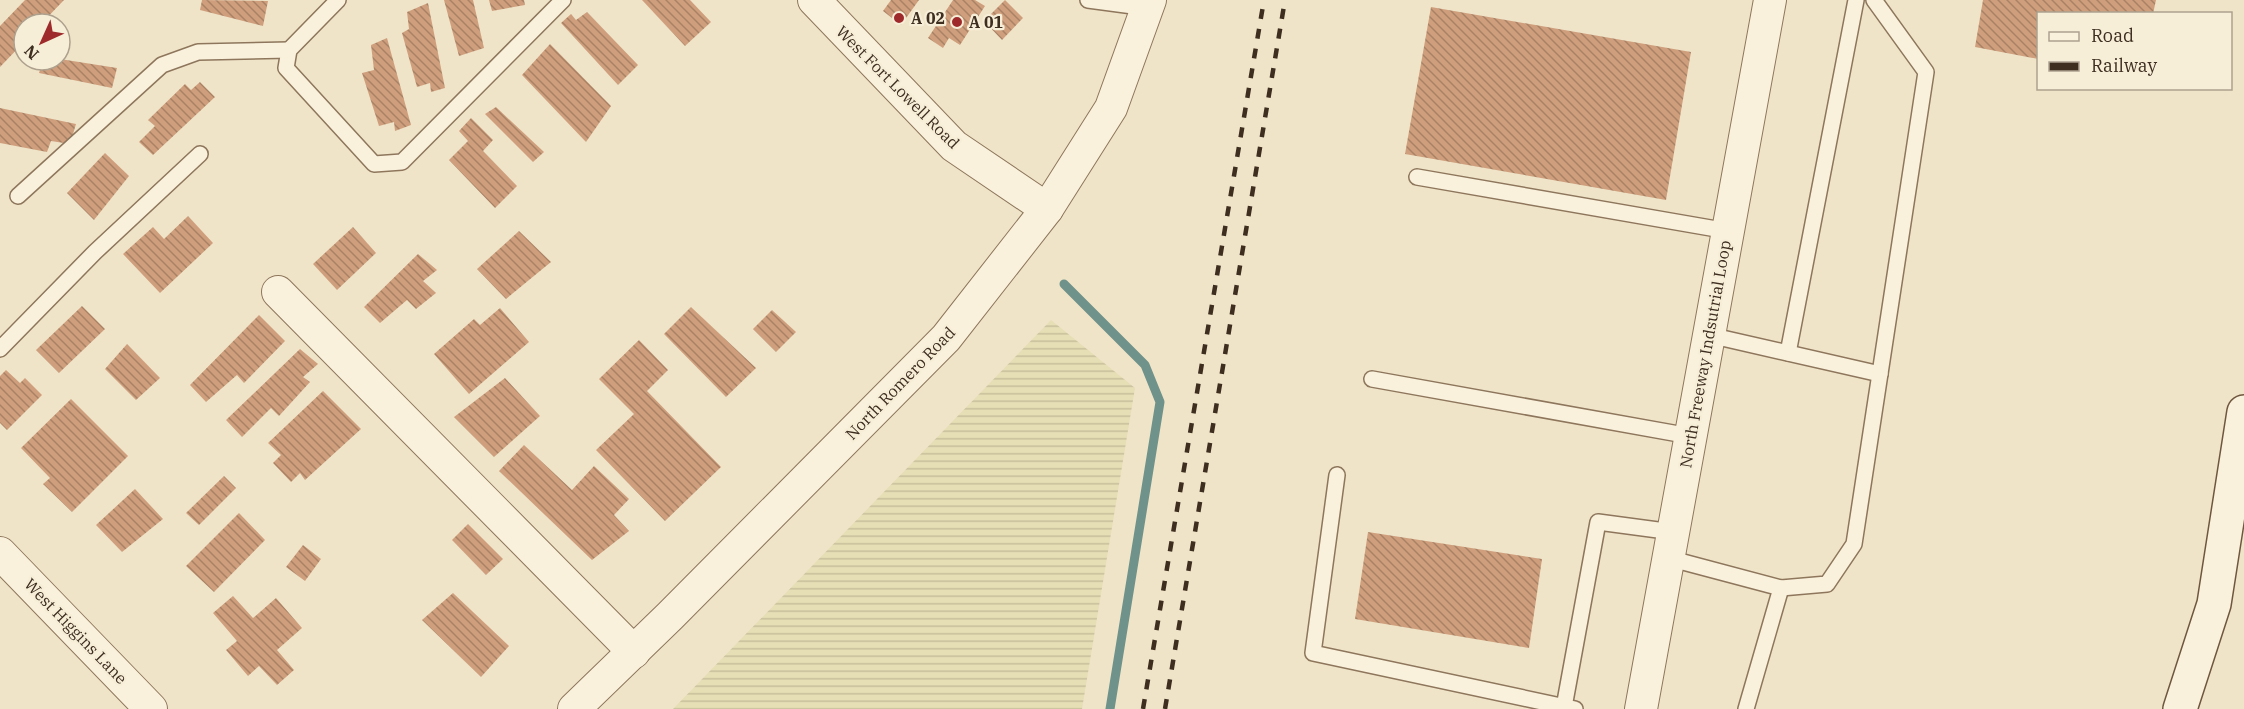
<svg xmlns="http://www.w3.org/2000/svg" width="2244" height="709" font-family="'IBM Plex Serif',serif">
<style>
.farmland{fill:url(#farmland-rules)}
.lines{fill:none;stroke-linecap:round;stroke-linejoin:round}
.stream{stroke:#6f938a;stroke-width:9}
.building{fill:url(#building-back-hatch)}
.service-casing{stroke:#8d765c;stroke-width:18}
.minor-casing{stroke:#8d765c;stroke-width:34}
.secondary-casing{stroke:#6f573f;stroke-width:36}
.service{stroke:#faf1dc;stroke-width:15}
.minor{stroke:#faf1dc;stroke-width:32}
.secondary{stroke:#faf1dc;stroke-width:33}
.rail{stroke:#3d2e20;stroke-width:4.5;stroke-dasharray:10 10;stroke-linecap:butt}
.poi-dot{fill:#9e2a2b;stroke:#f7eed8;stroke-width:2}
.labels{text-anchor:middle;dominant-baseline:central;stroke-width:4.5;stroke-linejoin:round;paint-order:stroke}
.poi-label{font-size:16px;font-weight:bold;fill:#3d2e20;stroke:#f7eed8;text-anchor:start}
.street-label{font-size:16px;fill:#3d2e20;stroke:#f7eed8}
</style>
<defs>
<pattern id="farmland-rules" width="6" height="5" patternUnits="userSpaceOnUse" patternTransform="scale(1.5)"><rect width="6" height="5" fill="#e6deb5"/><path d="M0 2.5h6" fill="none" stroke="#c6bf9b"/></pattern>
<pattern id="building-back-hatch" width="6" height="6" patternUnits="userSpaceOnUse" patternTransform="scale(1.5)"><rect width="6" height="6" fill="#cf9f7d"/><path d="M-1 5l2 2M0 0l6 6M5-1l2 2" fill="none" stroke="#a98266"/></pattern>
</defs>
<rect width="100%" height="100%" fill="#f0e4c8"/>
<polygon class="farmland" points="1051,320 1135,388 1082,709 673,709"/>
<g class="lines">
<polyline class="stream" points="1064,284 1145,365 1160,402 1110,709"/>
</g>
<g class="building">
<polygon points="25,0 64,0 41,24 24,24 24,42 0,67 0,26"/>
<polygon points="202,0 268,1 263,26 200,10"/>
<polygon points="444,0 473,0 484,48 459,56"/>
<polygon points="489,0 524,0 525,5 492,11"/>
<polygon points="642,0 690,0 711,22 685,46"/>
<polygon points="891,0 919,0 901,25 883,11"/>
<polygon points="953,0 975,0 985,6 960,45 949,38 943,48 928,38"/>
<polygon points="1005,0 1023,18 1002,40 984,21"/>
<polygon points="1983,0 2156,0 2153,14 2038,14 2038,59 1975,47"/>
<polygon points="428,3 445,88 431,92 430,83 417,87 402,33 409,29 407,12"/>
<polygon points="1431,7 1691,52 1666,200 1405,154"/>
<polygon points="587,12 638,65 618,85 561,23 571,14 576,20"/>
<polygon points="387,38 411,125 395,131 394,122 379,126 362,73 374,70 371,45"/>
<polygon points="550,44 611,106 586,142 522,75"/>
<polygon points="60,59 117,68 112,88 39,73 43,60"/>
<polygon points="200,82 215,97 153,155 139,142 155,126 148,120 185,84 191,90"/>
<polygon points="496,107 544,152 533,162 485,114"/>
<polygon points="0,108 76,124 70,144 51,141 47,152 0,143"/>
<polygon points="471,118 493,140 483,151 517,186 495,208 449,160 468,141 459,131"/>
<polygon points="105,153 129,176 94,220 67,193"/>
<polygon points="188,216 213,243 160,293 123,254 153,227 164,239"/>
<polygon points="353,227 376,253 337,290 313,264"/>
<polygon points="519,231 551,262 506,299 477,269"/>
<polygon points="418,254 437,270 423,281 436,293 416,309 407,300 380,323 364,307"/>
<polygon points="82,306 105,329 59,373 36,350"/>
<polygon points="691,307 756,368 726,397 664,334"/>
<polygon points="500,308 529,342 469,394 434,354 474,319 480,325"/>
<polygon points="772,310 796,332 776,352 753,329"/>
<polygon points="259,315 285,341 244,383 237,375 206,402 190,385"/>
<polygon points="639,340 668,370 647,391 721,467 665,521 596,450 634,414 599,379"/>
<polygon points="127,344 160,378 136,400 105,369"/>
<polygon points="300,349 318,364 303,377 310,382 279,416 271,408 242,437 226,420"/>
<polygon points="6,370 20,383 25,378 42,395 7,430 0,423 0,376"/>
<polygon points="505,378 540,416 494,457 454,417"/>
<polygon points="323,391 361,429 305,480 300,473 291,482 273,463 281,455 268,443"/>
<polygon points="71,399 128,456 72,512 43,484 50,478 21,448"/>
<polygon points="524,445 572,490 594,466 629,499 614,515 629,531 592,560 499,471"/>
<polygon points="224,476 236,488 199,525 186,513"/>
<polygon points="135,489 163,519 122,552 96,525"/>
<polygon points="239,513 265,540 214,592 186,566"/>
<polygon points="468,524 503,559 486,575 452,540"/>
<polygon points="1368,532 1542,559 1529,648 1355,619"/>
<polygon points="303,545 321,559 305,581 286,567"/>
<polygon points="453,593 509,646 481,677 422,620"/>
<polygon points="233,596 253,618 276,598 302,628 277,650 294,670 277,685 259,666 248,676 226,650 237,641 213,613"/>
</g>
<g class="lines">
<defs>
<g id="service">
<polyline points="338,0 289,50 286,68 374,164 402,162 563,0"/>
<polyline points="1088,0 1148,8"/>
<polyline points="1417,177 1728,231"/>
<polyline points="18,196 162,65 198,52 289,50"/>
<polyline points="1709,335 1880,374"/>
<polyline points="0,349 95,252 200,154"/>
<polyline points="1788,353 1856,0"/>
<polyline points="1372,379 1690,436"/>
<polyline points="1337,475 1313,653 1575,709"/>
<polyline points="1668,558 1781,588 1746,709"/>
<polyline points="1781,588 1827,584 1854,544 1926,72 1874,0"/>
<polyline points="1564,707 1598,522 1673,532"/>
</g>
<g id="minor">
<polyline points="814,0 954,146 1047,209"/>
<polyline points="278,292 634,652"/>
<polyline points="0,553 151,709"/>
<polyline points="574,709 670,616 946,338 1047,209 1111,108 1150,0"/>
<polyline points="1641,709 1770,0"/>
</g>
<polyline id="secondary" points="2180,709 2214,604 2244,412"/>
</defs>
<use href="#service" class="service-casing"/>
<use href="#minor" class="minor-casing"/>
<use href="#secondary" class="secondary-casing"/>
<use href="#service" class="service"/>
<use href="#minor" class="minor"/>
<use href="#secondary" class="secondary"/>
<g class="rail">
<polyline points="1143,709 1264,0"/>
<polyline points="1165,709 1285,0"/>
</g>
</g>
<g class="poi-dot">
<circle cx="899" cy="18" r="6"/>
<circle cx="957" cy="22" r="6"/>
</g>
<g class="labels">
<g class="poi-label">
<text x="911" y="18">A 02</text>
<text x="969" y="22">A 01</text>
</g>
<g class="street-label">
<text transform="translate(898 87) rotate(45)">West Fort Lowell Road</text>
<text transform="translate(1705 354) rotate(-80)">North Freeway Indsutrial Loop</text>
<text transform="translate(900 383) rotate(-46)">North Romero Road</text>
<text transform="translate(76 631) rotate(46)">West Higgins Lane</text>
</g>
</g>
<rect x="2037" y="12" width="195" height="78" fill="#f7eed8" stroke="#ada18e" stroke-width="1.5"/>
<rect x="2049" y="32" width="30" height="9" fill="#faf1dc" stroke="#ada18e" stroke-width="1.5"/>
<text x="2091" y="42" font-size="18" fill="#3d2e20">Road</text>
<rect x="2049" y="62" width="30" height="9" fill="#3d2e20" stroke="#ada18e" stroke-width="1.5"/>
<text x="2091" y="72" font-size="18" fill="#3d2e20">Railway</text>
<g transform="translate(42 42) rotate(225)"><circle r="28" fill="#f7eed8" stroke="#ada18e" stroke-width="1.5"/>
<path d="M0-4.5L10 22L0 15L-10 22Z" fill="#9e2a2b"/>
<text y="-9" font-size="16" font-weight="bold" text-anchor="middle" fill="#3d2e20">N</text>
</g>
</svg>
